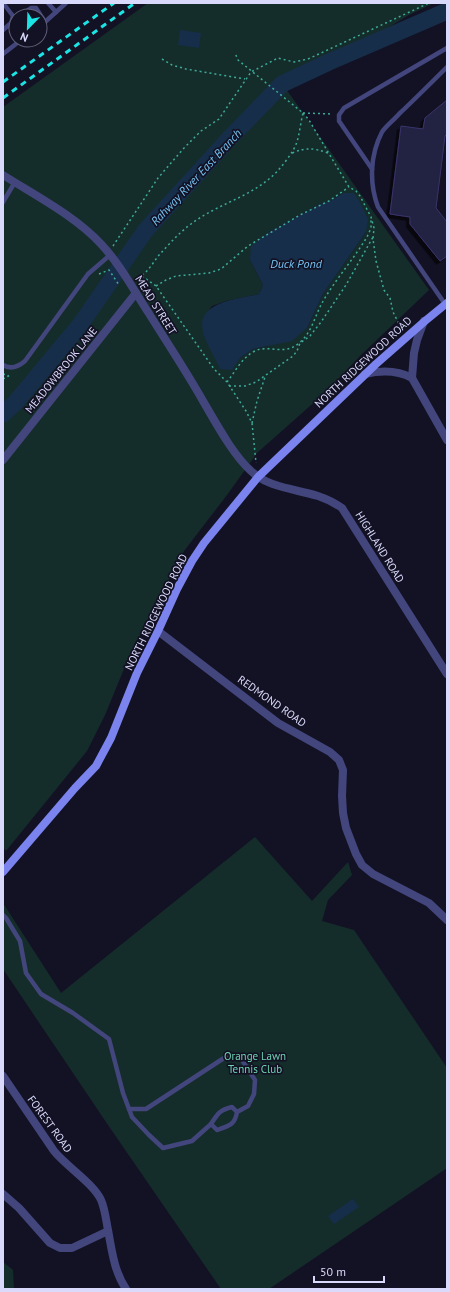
<svg xmlns="http://www.w3.org/2000/svg" width="450" height="1292" font-family="'PT Sans',sans-serif">
<style>
.green{fill:#152d2a;fill-rule:evenodd}
.water{fill:#162e49}
.lines{fill:none;stroke-linecap:round;stroke-linejoin:round}
.river{stroke:#162e49;stroke-width:17}
.building{fill:#232043;stroke:#3a346c;filter:url(#shadow)}
.path{stroke:#3daa99;stroke-width:1.5;stroke-dasharray:2 3;stroke-linecap:butt}
.lane{stroke:#42467d;stroke-width:4.5}
.street{stroke:#42467d;stroke-width:8}
.secondary{stroke:#7b83ef;stroke-width:8}
.rail{stroke:#1be4e4;stroke-width:3;stroke-dasharray:6 5;stroke-linecap:butt}
.labels{text-anchor:middle;dominant-baseline:central;stroke-width:3.5;stroke-linejoin:round;paint-order:stroke}
.street-label{font-size:11px;fill:#d9d9fb;stroke:#131224}
.park-label{font-size:11px;fill:#6dd2af;stroke:#131224}
.water-label{font-size:12px;font-style:italic;fill:#73c1ef;stroke:#131224}
</style>
<defs>
<filter id="shadow"><feDropShadow dx="-3.5" dy="3.5" stdDeviation="0" flood-color="#0009"/></filter>
</defs>
<rect width="100%" height="100%" fill="#131224"/>
<g class="green">
<path d="M148,3H434L409,15L286,89L429,290L360,356L328,390L257,453L227,495L184,551L148,619L126,664L105,715L87,751L6,851L3,847V107ZM343,193L366,232L323,294L307,328L268,346L253,349L240,358L203,319L212,306L226,301L259,294L263,285L250,260L269,232L320,204L332,200Z"/>
<polygon points="255,837 312,901 348,862 352,875 328,900 322,921 354,930 447,1068 447,1168 269,1289 221,1289 108,1125 3,969 3,903 61,993"/>
<polygon points="3,1262 13,1270 14,1289 3,1289"/>
</g>
<g class="water">
<polygon points="180,30 201,33 199,48 178,45"/>
<path d="M343,193H354L361,204L368,219L366,232L323,294L307,328L292,341L253,349L240,358L232,370L220,369C216,359 205,342 203,332C195,301 240,299 259,294L263,285L250,260L251,246L269,232L320,204L332,200Z"/>
<polygon points="353,1199 359,1207 334,1224 328,1216"/>
</g>
<g class="lines">
<polyline class="river" points="3,414 15,403 80,325 145,231 228,140 282,84 329,62 447,11"/>
</g>
<polygon class="building" points="447,100 447,134 445,136 436,208 447,222 447,256 440,261 410,224 410,217 390,214 401,126 423,129 425,118"/>
<g class="lines">
<g class="path">
<polyline points="162,59 172,65 186,69 245,79"/>
<polyline points="303,113 309,120 319,137 349,187 356,191 360,196 371,217 374,228 373,239 376,261 384,290 390,298 393,312 400,326"/>
<polyline points="303,113 333,114"/>
<path d="M292,153C307,147 313,148 328,153"/>
<polyline points="113,246 158,178 184,148 201,131 219,119 251,72 278,58 294,62 308,59 429,3"/>
<polyline points="99,274 109,270 119,285"/>
<polyline points="142,276 156,286 214,369 227,382 246,411 252,423 256,463"/>
<path d="M138,278C148,273 153,262 160,254C170,243 180,232 191,224C223,200 260,196 285,162C291,154 296,147 298,138C300,130 301,121 303,113L238,60L235,53"/>
<polyline points="156,286 166,280 176,276 209,273 221,269 248,246 300,215 329,201 349,187"/>
<polyline points="3,374 8,375"/>
<polyline points="3,379 10,375"/>
<path d="M227,382C235,372 241,359 253,352C268,343 283,357 299,343C311,334 315,316 322,303C335,280 353,260 367,237L371,228V219"/>
<polyline points="229,386 245,386 256,382 293,356 297,351 300,343 310,336 321,322 346,285 373,237"/>
<polyline points="252,423 257,401 265,377"/>
</g>
<g class="lane">
<polyline points="3,3 13,16 11,23 16,19"/>
<polyline points="48,3 56,12"/>
<polyline points="20,16 31,8 36,8 45,22 40,25"/>
<polyline points="45,22 66,3"/>
<polyline points="3,30 11,23"/>
<polyline points="3,54 21,40"/>
<polyline points="372,169 339,121 339,115 344,108 447,48"/>
<polyline points="3,202 15,182"/>
<path d="M445,304L378,207C369,183 370,155 382,132C386,126 394,120 399,114C415,99 431,83 447,67"/>
<path d="M3,365C11,370 18,367 25,361L88,274L110,255"/>
<polyline points="3,915 6,918 20,941 26,973 41,994 73,1013 109,1039 123,1093 132,1117 149,1135 163,1148 192,1141 211,1124"/>
<path d="M232,1107L237,1112C235,1125 229,1126 217,1130L211,1124C218,1113 220,1110 232,1107Z"/>
<polyline points="129,1109 146,1109 224,1058 240,1057 255,1080 254,1094 248,1106 237,1112"/>
</g>
<g class="street">
<path d="M3,175C36,196 75,216 101,244C120,264 133,289 148,312C166,341 186,371 203,401C216,423 233,455 251,471C268,488 296,489 318,496C327,499 335,503 342,508L447,674"/>
<polyline points="424,321 417,340 414,353 412,378 447,440"/>
<path d="M365,374C382,370 397,370 412,378"/>
<polyline points="3,460 136,293"/>
<polyline points="158,631 278,723 330,752 339,760 343,770 342,796 343,813 346,828 356,854 362,865 373,874 429,903 447,920"/>
<path d="M3,1076L54,1151C66,1166 94,1184 101,1200C105,1209 106,1220 108,1230C112,1251 114,1271 126,1289"/>
<polyline points="3,1194 19,1208 50,1243 60,1248 72,1248 108,1231"/>
</g>
<polyline class="secondary" points="3,872 75,788 96,766 111,738 137,673 158,631 177,589 192,561 204,543 258,477 376,364 425,321 447,303"/>
<g class="rail">
<polyline points="3,82 114,3"/>
<polyline points="3,98 135,3"/>
</g>
</g>
<g class="labels">
<g class="street-label">
<text transform="translate(156 305) rotate(58)">MEAD STREET</text>
<text transform="translate(363 362) rotate(-43)">NORTH RIDGEWOOD ROAD</text>
<text transform="translate(61 370) rotate(-51)">MEADOWBROOK LANE</text>
<text transform="translate(380 547) rotate(58)">HIGHLAND ROAD</text>
<text transform="translate(156 612) rotate(-64)">NORTH RIDGEWOOD ROAD</text>
<text transform="translate(272 701) rotate(35)">REDMOND ROAD</text>
<text transform="translate(50 1124) rotate(54)">FOREST ROAD</text>
</g>
<g class="park-label">
<text x="255" y="1056">Orange Lawn<tspan x="255" dy="13">Tennis Club</tspan></text>
</g>
<g class="water-label">
<text transform="translate(196 177) rotate(-47)">Rahway River East Branch</text>
<text x="296" y="263">Duck Pond</text>
</g>
</g>
<rect width="450" height="1292" fill="none" stroke="#d9d9fb" stroke-width="8"/>
<g transform="translate(28 28) rotate(203)"><circle r="19" fill="#131224" stroke="#62627a"/>
<path d="M0-3L7 15L0 10L-7 15Z" fill="#1be4e4"/>
<text y="-6" font-size="11" font-weight="bold" text-anchor="middle" fill="#d9d9fb">N</text>
</g>
<path d="M314 1276v6h70v-6" fill="none" stroke="#d9d9fb" stroke-width="2"/>
<text x="320" y="1276" font-size="12" fill="#d9d9fb" stroke="#131224" stroke-width="3" paint-order="stroke">50 m</text>
</svg>
